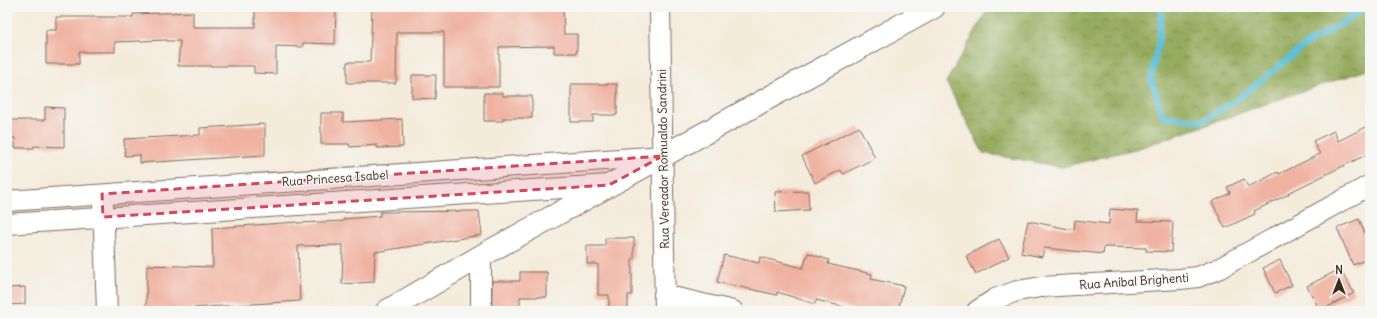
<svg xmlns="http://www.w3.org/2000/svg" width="1377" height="318" font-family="Delius,sans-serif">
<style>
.forest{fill:url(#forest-crowns);stroke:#686b3e}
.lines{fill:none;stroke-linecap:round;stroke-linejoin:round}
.stream{stroke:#5bc0d8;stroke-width:6}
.building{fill:#f0b2a0}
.minor-casing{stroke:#7c6e60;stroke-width:22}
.primary-casing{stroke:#7c6e60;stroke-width:24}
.minor{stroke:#fff;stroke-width:20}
.primary{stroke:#fff;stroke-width:22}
.marked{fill:#d1495b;fill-opacity:0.2;stroke:#d1495b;stroke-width:3;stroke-dasharray:8 5;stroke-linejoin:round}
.labels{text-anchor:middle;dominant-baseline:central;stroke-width:3;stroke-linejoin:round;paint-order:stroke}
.street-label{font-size:12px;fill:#3b2a1e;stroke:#f6f6f2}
</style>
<defs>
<pattern id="forest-crowns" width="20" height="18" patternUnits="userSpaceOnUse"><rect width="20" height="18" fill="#95ac5e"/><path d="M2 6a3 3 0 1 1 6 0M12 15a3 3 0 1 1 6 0" fill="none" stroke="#7b8c4d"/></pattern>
</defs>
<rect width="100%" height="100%" fill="#f6f6f2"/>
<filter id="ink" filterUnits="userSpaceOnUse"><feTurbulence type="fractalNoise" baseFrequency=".025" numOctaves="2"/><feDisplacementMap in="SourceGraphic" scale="8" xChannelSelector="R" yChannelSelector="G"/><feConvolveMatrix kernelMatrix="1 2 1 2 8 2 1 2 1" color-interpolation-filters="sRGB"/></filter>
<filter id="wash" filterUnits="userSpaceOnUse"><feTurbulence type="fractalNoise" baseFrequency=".012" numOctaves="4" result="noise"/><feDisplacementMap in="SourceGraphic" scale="16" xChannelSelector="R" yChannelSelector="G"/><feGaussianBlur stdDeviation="0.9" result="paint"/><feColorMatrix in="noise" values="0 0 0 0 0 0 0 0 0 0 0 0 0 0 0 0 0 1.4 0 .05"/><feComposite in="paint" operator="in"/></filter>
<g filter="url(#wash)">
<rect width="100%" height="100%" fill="#f4ebdb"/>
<polygon class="forest" points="994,7 1370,7 1370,69 1294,94 1215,122 1139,148 1062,167 983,153 946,82 987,11"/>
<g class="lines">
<polyline class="stream" points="1162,7 1159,39 1151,79 1163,116 1203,121 1238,99 1305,45 1346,21 1366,7"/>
</g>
<g id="blocks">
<g class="building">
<polygon points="286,7 336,7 335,44 303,43 303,47 276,46 276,74 254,73 254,66 178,66 180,41 167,41 167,40 115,42 115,52 79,52 79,64 46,64 46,30 56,30 56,17 133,17 133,14 193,12 193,27 255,27 255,9 286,9"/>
<polygon points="372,7 563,7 564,34 577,34 577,53 554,53 554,46 499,47 499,87 444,87 444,32 397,32 396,83 347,83 347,62 370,62"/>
<polygon points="412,75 436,75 435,99 412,98"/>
<polygon points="571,84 617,84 617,115 593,115 593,122 571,122"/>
<polygon points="484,93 503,93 503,96 532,96 532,118 503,118 503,121 484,121"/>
<polygon points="45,107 64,108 64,147 34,146 34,148 15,148 15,138 7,138 7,120 45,120"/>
<polygon points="321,113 343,113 343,122 402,119 403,147 377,148 377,145 350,147 349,144 321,144"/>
<polygon points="265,124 265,155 140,163 140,155 125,156 124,139 200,135 200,128"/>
<polygon points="1370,125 1370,153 1288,193 1289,194 1254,211 1255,214 1225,228 1212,202 1230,193 1227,187 1244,179 1248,187 1278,172 1279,174 1320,154 1313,141 1334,131 1338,141"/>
<polygon points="859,127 875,158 843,174 841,170 815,183 802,156"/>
<polygon points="808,191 809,210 776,212 775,192"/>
<polygon points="1110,209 1138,211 1137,221 1173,222 1171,252 1146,251 1146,248 1104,247 1103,254 1044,248 1042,257 1021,253 1028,221 1074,230 1075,220 1109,224"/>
<polygon points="479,211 482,235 375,252 374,282 342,284 343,245 298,246 300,301 192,308 192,311 146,311 147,265 213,267 212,228 297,222 297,223 344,221 344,219 380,216 380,212"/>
<polygon points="1359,219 1366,236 1370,234 1370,258 1353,265 1337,228"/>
<polygon points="605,238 634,238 634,259 632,259 632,295 628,295 628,311 609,311 609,295 598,295 598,264 587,264 587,246 605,246"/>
<polygon points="999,239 1009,257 976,274 966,256"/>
<polygon points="808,253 829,260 828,264 872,274 871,279 904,286 898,311 861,311 816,300 815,304 777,292 777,295 717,282 724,255 759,263 760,257 803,268"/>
<polygon points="1280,260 1292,285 1275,293 1263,268"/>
<polygon points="1340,269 1354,293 1320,311 1307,286"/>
<polygon points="520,272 547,272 547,297 520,297 520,311 492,311 492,281 520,281"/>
<polygon points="25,287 25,304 7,305 7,288"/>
</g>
</g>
</g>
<g filter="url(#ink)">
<use href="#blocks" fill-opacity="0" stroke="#7c6e60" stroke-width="1"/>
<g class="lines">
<defs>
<g id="minor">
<polyline points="660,7 665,311"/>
<polyline points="7,201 663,156"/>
<polyline points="103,204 107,311"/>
<polyline points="7,224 609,185"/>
<polyline points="481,256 481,311"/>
<polyline points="664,295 733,311"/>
<polyline points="977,311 995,299 1017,291 1041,287 1180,279 1198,277 1220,268 1370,185"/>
</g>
<polyline id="primary" points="387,311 481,256 934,7"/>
</defs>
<use href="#minor" class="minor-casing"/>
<use href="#primary" class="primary-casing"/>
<use href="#minor" class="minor"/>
<use href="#primary" class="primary"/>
</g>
</g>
<path class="marked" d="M663,156L609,185L103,217L102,194Z"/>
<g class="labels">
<g class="street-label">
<text transform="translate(663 159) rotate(-91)">Rua Vereador Romualdo Sandrini</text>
<text transform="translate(335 178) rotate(-4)">Rua Princesa Isabel</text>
<text transform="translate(1134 281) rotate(-4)">Rua Aníbal Brighenti</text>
</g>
</g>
<rect width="1377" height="318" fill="none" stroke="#f6f6f2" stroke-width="24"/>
<g transform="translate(1339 280)" stroke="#f6f6f2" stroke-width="3" paint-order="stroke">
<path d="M0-3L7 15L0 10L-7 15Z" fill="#3b2a1e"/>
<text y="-6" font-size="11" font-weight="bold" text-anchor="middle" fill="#3b2a1e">N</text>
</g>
</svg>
